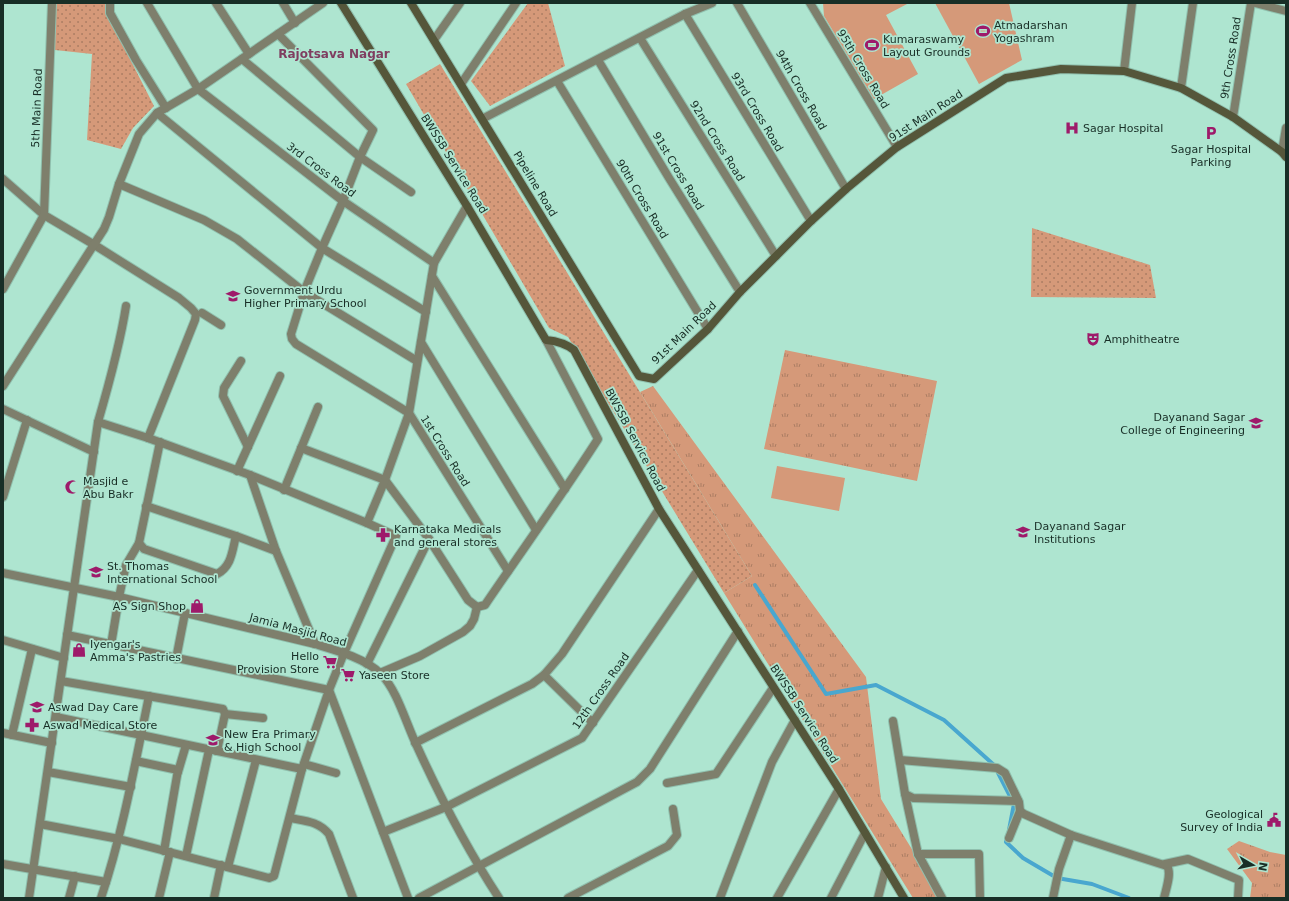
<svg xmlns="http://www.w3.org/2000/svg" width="1289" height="901" font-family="'DejaVu Sans',sans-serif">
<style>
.grass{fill:url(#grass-tufts)}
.park{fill:url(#park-dots)}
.pitch{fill:#d59979}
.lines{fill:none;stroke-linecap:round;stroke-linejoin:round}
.stream{stroke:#49a7cf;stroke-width:4}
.street-casing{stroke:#90c0ae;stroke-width:10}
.secondary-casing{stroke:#90c0ae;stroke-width:10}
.street{stroke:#7e7f6c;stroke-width:8}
.secondary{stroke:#55563a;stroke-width:8}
.labels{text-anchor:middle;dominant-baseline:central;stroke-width:3.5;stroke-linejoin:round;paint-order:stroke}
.poi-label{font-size:11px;fill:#182e26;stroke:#aee5d0;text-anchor:start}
.street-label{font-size:11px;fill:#182e26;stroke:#aee5d0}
.neighbourhood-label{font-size:12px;font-weight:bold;fill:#7f3e60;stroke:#aee5d0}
</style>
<defs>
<pattern id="grass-tufts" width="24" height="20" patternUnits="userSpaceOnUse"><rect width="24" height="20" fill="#d59979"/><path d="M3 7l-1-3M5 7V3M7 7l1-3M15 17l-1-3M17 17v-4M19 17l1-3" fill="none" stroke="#ac7d63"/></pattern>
<pattern id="park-dots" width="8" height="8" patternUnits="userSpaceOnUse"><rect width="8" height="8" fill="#d59979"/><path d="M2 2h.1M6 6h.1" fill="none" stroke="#ac7d63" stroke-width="1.8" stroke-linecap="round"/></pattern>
</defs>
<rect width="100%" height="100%" fill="#aee5d0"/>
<g class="grass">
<polygon points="785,350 937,381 917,481 764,449"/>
<polygon points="653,386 866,677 881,799 942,898 913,898 724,593 752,576 640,392"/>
<polygon points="1239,841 1270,852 1286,855 1286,898 1250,898 1252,883 1227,849"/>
</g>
<g class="park">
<polygon points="55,3 105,3 107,14 154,106 133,128 121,149 87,140 92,54 55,50"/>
<polygon points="528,3 548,3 565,66 490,106 471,81"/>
<polygon points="440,64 752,576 724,593 568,337 549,328 406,84"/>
<polygon points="1032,228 1150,265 1156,298 1031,297"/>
</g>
<g class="pitch">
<polygon points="823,3 909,3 886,15 918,74 874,99 824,16"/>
<polygon points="935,3 1009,3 1022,60 979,84"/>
<polygon points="777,466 845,478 839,511 771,498"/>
</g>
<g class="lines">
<g class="stream">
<polyline points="755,585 826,694 876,685 944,720 994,765 1014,804 1009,830"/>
<polyline points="1008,836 1006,842 1023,858 1057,878 1092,884 1129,898"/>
</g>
<defs>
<g id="street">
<polyline points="110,3 110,13 136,60 166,108"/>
<polyline points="147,3 198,89 343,201 434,263"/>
<polyline points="216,3 249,54"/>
<polyline points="283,3 295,23"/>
<polyline points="737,3 846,189"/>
<polyline points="810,3 897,147"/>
<polyline points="1255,3 1286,11"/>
<polyline points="685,14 811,221"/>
<polyline points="278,34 373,130 360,157 343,201 322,248 426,312"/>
<polyline points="640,38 776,256"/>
<polyline points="434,40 460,3"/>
<polyline points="242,59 360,157 411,192"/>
<polyline points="598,60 669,178 740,292"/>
<polyline points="1124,71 1132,3"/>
<polyline points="557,81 708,329"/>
<polyline points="461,84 516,3"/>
<polyline points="1181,88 1193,3"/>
<polyline points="157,113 322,248 304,292 291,334 292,339 296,344 409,413 508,571"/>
<polyline points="1233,117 1251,3"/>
<polyline points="482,119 685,14 712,3"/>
<polyline points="1282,152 1286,128"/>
<polyline points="3,179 44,215 93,244 179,298 191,308 196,314 195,320 148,438"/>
<polyline points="119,184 204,220 237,239 304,292 417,361"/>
<polyline points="432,276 565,489"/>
<polyline points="3,289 44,215 52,3"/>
<polyline points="202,313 221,325"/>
<polyline points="421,342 536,530"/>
<polyline points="241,361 224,388 223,396 248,447"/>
<polyline points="3,386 104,229 109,217 119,184 139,134 157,113 198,89 323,3"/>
<polyline points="3,409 94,452"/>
<polyline points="98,422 148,438 250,475 367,523"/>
<path d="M160,442L139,543L144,549L217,574C232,566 232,551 236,536"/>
<path d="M301,448L385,480L429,539L468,600L477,607L485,605C523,549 562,495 598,439L546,340"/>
<polyline points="237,471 280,376"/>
<polyline points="250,475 276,551 315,644"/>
<polyline points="284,490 318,407"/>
<polyline points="3,497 27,420"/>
<polyline points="146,506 236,536 276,551"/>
<path d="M3,573L119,597L315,644C335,650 365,658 381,674C397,690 406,723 416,744C440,797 467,849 499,898"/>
<polyline points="67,635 329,690 408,898"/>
<polyline points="3,640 64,658"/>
<polyline points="111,645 119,597 126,565 139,543"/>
<polyline points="176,659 185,613"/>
<polyline points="367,664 429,539"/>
<polyline points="380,673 420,656 463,632 470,626 474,619 477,607"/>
<polyline points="544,675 593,723"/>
<polyline points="61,681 223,709 225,714 217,751"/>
<polyline points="225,714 263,718"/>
<polyline points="56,717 302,769"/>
<polyline points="893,721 905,794 913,798 1018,801"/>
<polyline points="3,733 52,743"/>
<polyline points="12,735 32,649"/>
<polyline points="415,743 532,684 544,675 562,654 659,509"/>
<path d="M900,760L997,768L1005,773L1019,802L1020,811L1024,814L1071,835L1167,866C1172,873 1166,889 1164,898"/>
<polyline points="136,761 178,770 164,851"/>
<polyline points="304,764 336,773"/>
<polyline points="48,772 131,787"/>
<polyline points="178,772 186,745"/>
<polyline points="667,783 716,774 773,688"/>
<polyline points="905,794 918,854 942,898"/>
<path d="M290,818C305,821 318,821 329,834L353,898"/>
<polyline points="40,824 119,839 269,878 274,876 302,769 329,690 344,653 396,536 367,523 385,480 409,413 434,263 467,206"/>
<polyline points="383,832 446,807 582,738 698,570"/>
<polyline points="1009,838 1020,811"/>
<polyline points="918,854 979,854 980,898"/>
<polyline points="186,856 209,750"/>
<polyline points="3,864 106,882"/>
<polyline points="1165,864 1188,859 1239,880 1238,898"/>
<polyline points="228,867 256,760"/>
<path d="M29,898L98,422C109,384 120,345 126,306"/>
<polyline points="69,898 75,876"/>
<path d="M101,898C123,832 135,764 149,696"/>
<polyline points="159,898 170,852"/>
<polyline points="214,898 221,865"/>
<polyline points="419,898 637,782 650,769 738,631"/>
<polyline points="568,898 668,846 677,835 673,809"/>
<polyline points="720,898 772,762 795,720"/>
<polyline points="777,898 839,789"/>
<polyline points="831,898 865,833"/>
<polyline points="878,898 886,867"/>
<polyline points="1053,898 1059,869 1071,835"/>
</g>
<g id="secondary">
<path d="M341,3L467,206L546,340C557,341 565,343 574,350L659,509L839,789L904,898"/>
<polyline points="411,3 639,376 654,379 708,329 740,292 811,221 846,189 897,147 1006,78 1061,69 1124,71 1181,88 1233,117 1282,152 1286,157"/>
</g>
</defs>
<use href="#street" class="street-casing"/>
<use href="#secondary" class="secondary-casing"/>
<use href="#street" class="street"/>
<use href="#secondary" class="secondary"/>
</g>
<defs>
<symbol id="stadium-bare" viewBox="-9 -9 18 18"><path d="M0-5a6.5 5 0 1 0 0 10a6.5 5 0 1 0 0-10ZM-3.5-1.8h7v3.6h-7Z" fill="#9e1a6a" stroke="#aee5d0" stroke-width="2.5" paint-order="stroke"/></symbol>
<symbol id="hospital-bare" viewBox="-9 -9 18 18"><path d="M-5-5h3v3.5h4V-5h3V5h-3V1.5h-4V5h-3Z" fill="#9e1a6a" stroke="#aee5d0" stroke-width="2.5" paint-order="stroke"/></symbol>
<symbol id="parking-bare" viewBox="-9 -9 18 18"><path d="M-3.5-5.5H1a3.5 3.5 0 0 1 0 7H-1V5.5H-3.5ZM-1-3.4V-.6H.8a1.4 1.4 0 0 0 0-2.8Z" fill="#9e1a6a" stroke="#aee5d0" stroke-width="2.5" paint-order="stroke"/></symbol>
<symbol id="school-bare" viewBox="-9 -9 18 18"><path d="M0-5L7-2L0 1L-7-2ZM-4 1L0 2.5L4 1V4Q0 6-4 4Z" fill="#9e1a6a" stroke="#aee5d0" stroke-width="2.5" paint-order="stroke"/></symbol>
<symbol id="theatre-bare" viewBox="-9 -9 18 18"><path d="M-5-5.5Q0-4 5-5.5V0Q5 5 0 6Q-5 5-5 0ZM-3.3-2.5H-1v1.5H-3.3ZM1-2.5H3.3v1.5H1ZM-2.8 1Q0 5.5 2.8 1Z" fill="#9e1a6a" stroke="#aee5d0" stroke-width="2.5" paint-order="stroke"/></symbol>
<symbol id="university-bare" viewBox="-9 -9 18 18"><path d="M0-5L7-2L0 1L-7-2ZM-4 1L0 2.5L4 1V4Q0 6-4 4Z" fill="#9e1a6a" stroke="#aee5d0" stroke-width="2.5" paint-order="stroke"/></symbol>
<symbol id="mosque-bare" viewBox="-9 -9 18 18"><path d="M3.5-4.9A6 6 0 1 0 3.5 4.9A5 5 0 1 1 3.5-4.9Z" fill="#9e1a6a" stroke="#aee5d0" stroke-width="2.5" paint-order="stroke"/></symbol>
<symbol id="pharmacy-bare" viewBox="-9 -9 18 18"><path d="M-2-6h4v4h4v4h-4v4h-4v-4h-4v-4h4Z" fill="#9e1a6a" stroke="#aee5d0" stroke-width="2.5" paint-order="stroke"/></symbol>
<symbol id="shop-bare" viewBox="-9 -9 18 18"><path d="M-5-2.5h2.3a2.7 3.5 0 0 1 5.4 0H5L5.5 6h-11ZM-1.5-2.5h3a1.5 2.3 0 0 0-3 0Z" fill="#9e1a6a" stroke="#aee5d0" stroke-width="2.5" paint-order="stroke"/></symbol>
<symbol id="supermarket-bare" viewBox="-9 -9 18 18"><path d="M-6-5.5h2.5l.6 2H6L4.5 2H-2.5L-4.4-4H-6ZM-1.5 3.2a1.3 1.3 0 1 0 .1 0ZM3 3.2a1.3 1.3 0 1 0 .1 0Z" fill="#9e1a6a" stroke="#aee5d0" stroke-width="2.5" paint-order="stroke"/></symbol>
<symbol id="civic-bare" viewBox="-9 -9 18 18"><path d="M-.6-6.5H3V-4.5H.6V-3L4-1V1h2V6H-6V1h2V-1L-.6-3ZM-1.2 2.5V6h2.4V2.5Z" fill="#9e1a6a" stroke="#aee5d0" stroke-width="2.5" paint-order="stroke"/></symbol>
</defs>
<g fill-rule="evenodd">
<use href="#stadium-bare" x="973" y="21" width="20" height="20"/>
<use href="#stadium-bare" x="862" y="35" width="20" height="20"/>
<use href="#hospital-bare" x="1062" y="118" width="20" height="20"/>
<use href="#parking-bare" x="1201" y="123" width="20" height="20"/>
<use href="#school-bare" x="223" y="286" width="20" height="20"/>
<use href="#theatre-bare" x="1083" y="329" width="20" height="20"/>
<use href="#university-bare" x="1246" y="413" width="20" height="20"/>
<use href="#mosque-bare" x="62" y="477" width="20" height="20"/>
<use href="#university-bare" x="1013" y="522" width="20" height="20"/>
<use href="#pharmacy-bare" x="373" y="525" width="20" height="20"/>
<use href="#school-bare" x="86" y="562" width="20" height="20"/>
<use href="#shop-bare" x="187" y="596" width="20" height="20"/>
<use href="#shop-bare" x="69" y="640" width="20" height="20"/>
<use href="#supermarket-bare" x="320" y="652" width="20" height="20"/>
<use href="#supermarket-bare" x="338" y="665" width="20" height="20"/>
<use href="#school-bare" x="27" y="697" width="20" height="20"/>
<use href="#pharmacy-bare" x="22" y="715" width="20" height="20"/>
<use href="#school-bare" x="203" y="730" width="20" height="20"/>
<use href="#civic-bare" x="1264" y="810" width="20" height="20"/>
</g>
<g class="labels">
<g class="poi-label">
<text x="994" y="25">Atmadarshan<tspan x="994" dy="13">Yogashram</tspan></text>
<text x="883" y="39">Kumaraswamy<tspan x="883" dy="13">Layout Grounds</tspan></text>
<text x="1083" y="128">Sagar Hospital</text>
<text x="1211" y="149" text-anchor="middle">Sagar Hospital<tspan x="1211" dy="13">Parking</tspan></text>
<text x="244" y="290">Government Urdu<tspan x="244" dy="13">Higher Primary School</tspan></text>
<text x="1104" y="339">Amphitheatre</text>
<text x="1245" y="417" text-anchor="end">Dayanand Sagar<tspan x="1245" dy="13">College of Engineering</tspan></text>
<text x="83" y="481">Masjid e<tspan x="83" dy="13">Abu Bakr</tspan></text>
<text x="1034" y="526">Dayanand Sagar<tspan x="1034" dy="13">Institutions</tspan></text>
<text x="394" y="529">Karnataka Medicals<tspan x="394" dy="13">and general stores</tspan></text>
<text x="107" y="566">St. Thomas<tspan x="107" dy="13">International School</tspan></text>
<text x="186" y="606" text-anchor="end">AS Sign Shop</text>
<text x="90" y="644">Iyengar's<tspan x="90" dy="13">Amma's Pastries</tspan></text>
<text x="319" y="656" text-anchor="end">Hello<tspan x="319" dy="13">Provision Store</tspan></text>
<text x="359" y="675">Yaseen Store</text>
<text x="48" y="707">Aswad Day Care</text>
<text x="43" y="725">Aswad Medical Store</text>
<text x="224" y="734">New Era Primary<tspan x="224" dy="13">&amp; High School</tspan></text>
<text x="1263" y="814" text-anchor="end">Geological<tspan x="1263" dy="13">Survey of India</tspan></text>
</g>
<g class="street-label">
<text transform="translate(1231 58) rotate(-81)">9th Cross Road</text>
<text transform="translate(863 69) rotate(59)">95th Cross Road</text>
<text transform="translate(801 90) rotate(60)">94th Cross Road</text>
<text transform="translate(37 108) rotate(-88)">5th Main Road</text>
<text transform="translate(757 112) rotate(59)">93rd Cross Road</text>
<text transform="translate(926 116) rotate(-33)">91st Main Road</text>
<text transform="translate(717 141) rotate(58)">92nd Cross Road</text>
<text transform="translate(454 164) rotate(58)">BWSSB Service Road</text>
<text transform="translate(321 170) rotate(37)">3rd Cross Road</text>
<text transform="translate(678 171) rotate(59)">91st Cross Road</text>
<text transform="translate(535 184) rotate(59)">Pipeline Road</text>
<text transform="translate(642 199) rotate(59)">90th Cross Road</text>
<text transform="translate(684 333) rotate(-44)">91st Main Road</text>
<text transform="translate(635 440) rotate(62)">BWSSB Service Road</text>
<text transform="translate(445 451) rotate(58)">1st Cross Road</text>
<text transform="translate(298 630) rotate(15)">Jamia Masjid Road</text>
<text transform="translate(601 691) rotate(-55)">12th Cross Road</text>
<text transform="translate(804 714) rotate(57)">BWSSB Service Road</text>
</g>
<g class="neighbourhood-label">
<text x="334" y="54">Rajotsava Nagar</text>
</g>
</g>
<rect width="1289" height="901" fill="none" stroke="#182e26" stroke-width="8"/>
<g transform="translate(1253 865) rotate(99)" stroke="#aee5d0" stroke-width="3" paint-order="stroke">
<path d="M0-3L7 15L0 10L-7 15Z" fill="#182e26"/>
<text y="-6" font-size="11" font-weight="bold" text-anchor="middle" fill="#182e26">N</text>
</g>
</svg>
